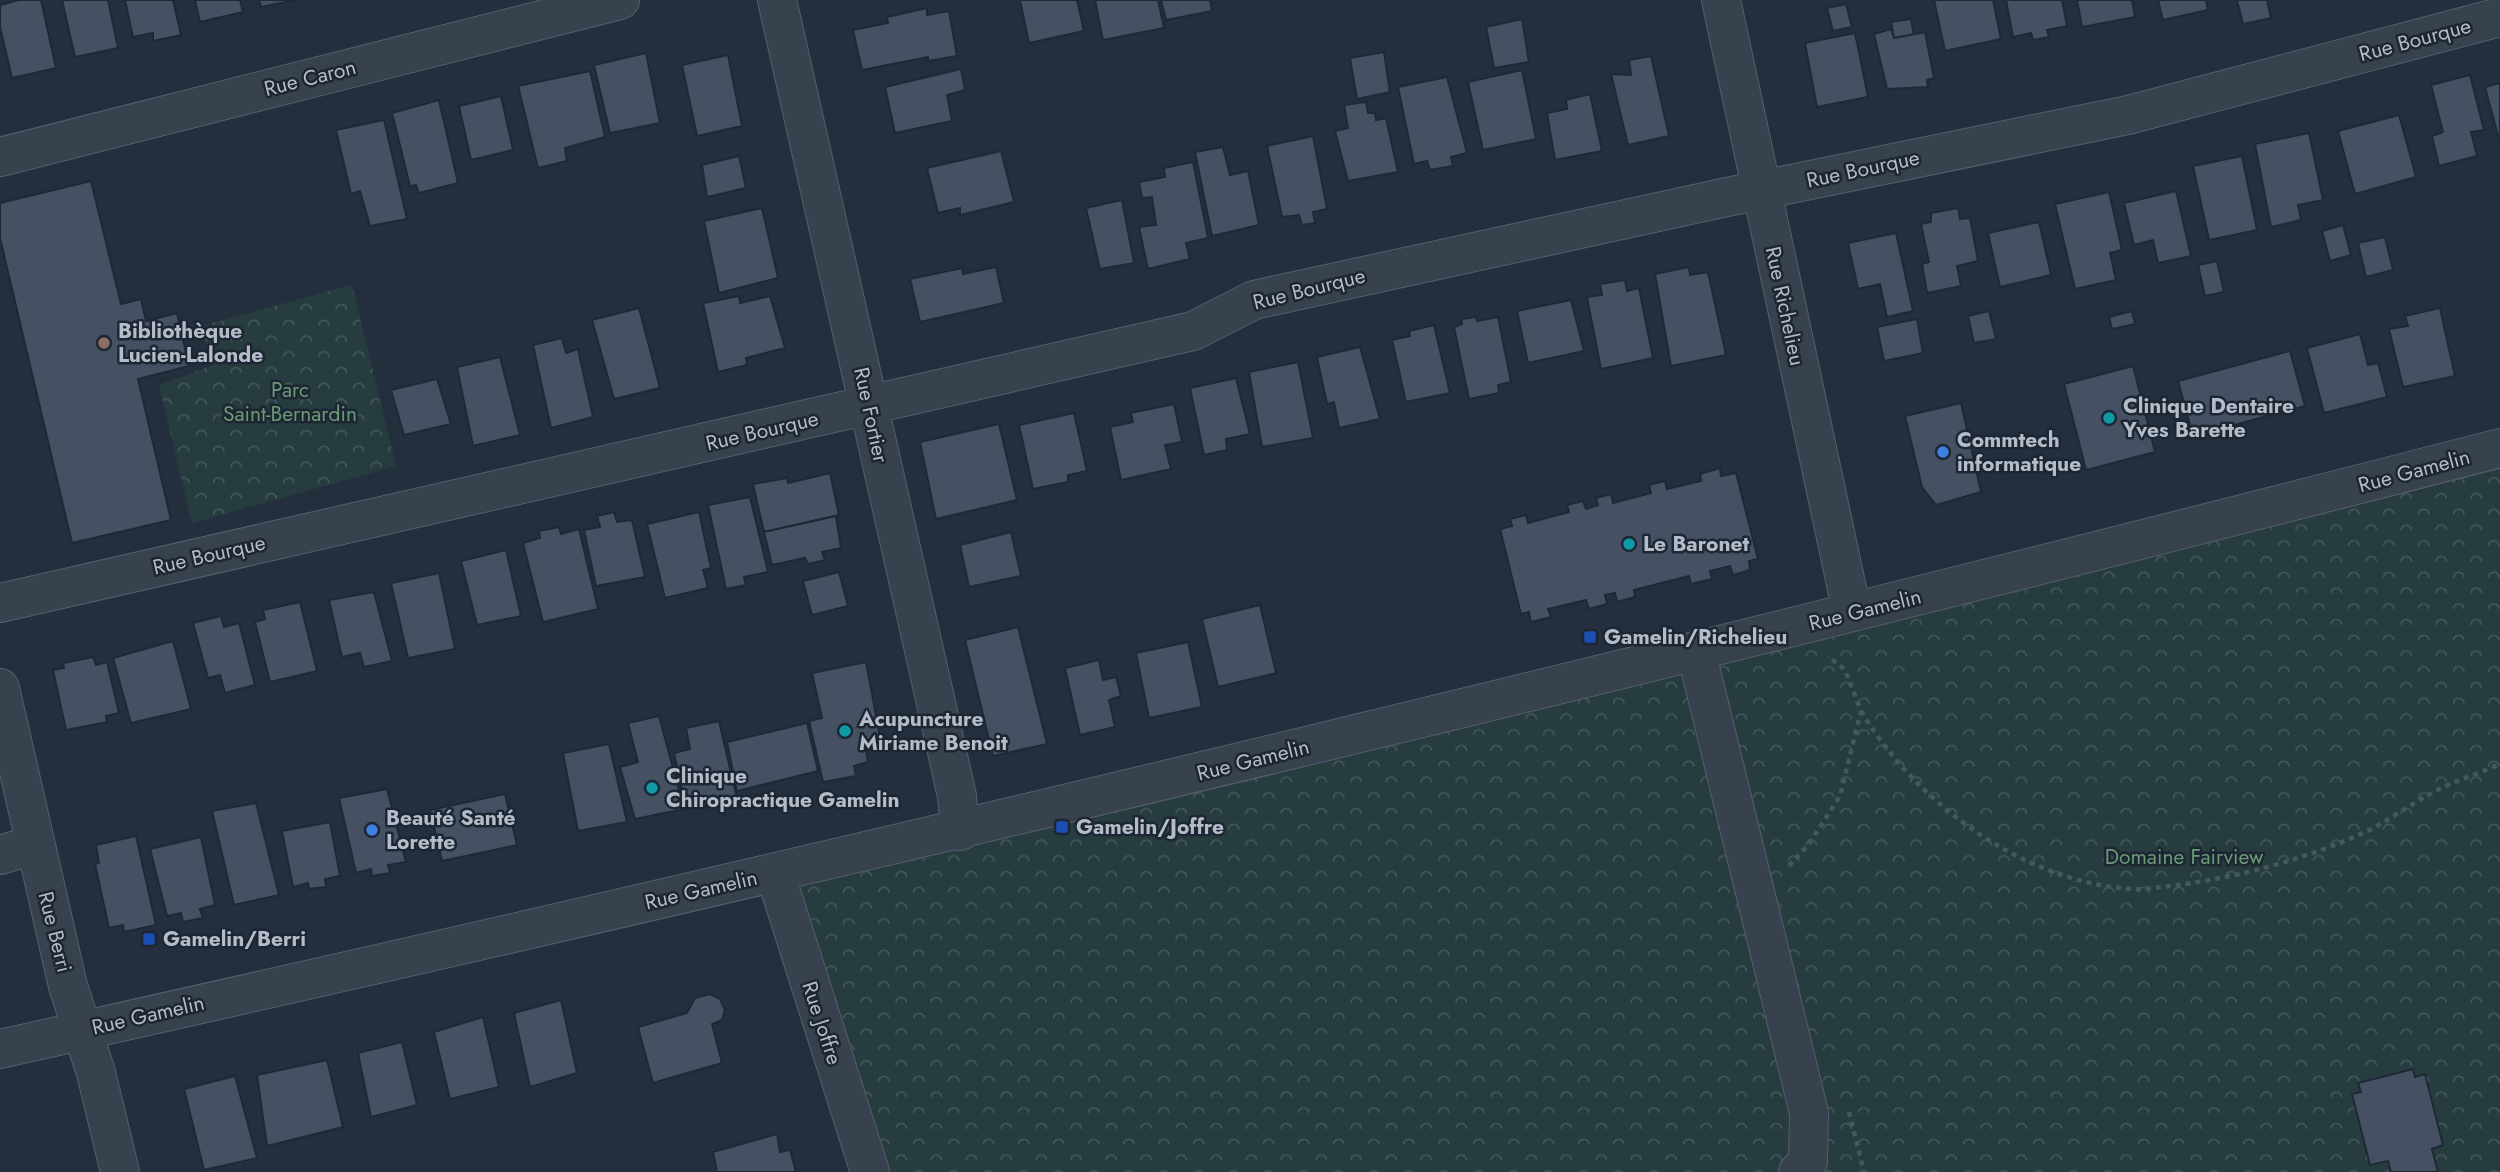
<svg xmlns="http://www.w3.org/2000/svg" width="2500" height="1172" font-family="Jost,sans-serif">
<style>
.park{fill:url(#park-crowns)}
.building{fill:#455162;stroke:#1f2835;stroke-width:2}
.lines{fill:none;stroke-linecap:round;stroke-linejoin:round}
.minor-casing{stroke:#565f6c;stroke-width:40}
.path{stroke:#44595c;stroke-width:4.5;stroke-dasharray:5 5;stroke-linecap:butt}
.minor{stroke:#38414e;stroke-width:38}
.education-dot{fill:#8d6e63;stroke:#1d2633;stroke-width:2.5}
.culture-dot{fill:#0f9aa8;stroke:#1d2633;stroke-width:2.5}
.shop-dot{fill:#3f7fe0;stroke:#1d2633;stroke-width:2.5}
.transit-dot{fill:#1a4fb4;stroke:#1d2633;stroke-width:2.5}
.labels{text-anchor:middle;dominant-baseline:central;stroke-width:5;stroke-linejoin:round;paint-order:stroke}
.street-label{font-size:21px;fill:#b4bcc9;stroke:#1d2633}
.poi-label{font-size:21px;font-weight:bold;fill:#b4bcc9;stroke:#1d2633;text-anchor:start}
.park-label{font-size:21px;fill:#6b9a76;stroke:#1d2633}
</style>
<defs>
<pattern id="park-crowns" width="20" height="18" patternUnits="userSpaceOnUse" patternTransform="scale(1.75)"><rect width="20" height="18" fill="#263c3f"/><path d="M2 6a3 3 0 1 1 6 0M12 15a3 3 0 1 1 6 0" fill="none" stroke="#435659"/></pattern>
</defs>
<rect width="100%" height="100%" fill="#242f3e"/>
<g class="park">
<polygon points="352,285 396,466 192,523 159,385 211,366 202,326"/>
<polygon points="2500,448 2500,1172 870,1172 775,873"/>
</g>
<g class="building">
<polygon points="19,0 41,0 56,68 12,78 0,27 0,5"/>
<polygon points="62,0 108,0 118,48 75,57"/>
<polygon points="125,0 173,0 181,35 153,41 153,33 133,37"/>
<polygon points="195,0 240,0 243,12 200,22"/>
<polygon points="259,0 295,0 261,7"/>
<polygon points="1020,0 1077,0 1084,31 1029,43"/>
<polygon points="1095,0 1158,0 1164,28 1103,40"/>
<polygon points="1161,0 1210,0 1212,11 1166,20"/>
<polygon points="1934,0 1993,0 2001,39 1945,51"/>
<polygon points="2006,0 2062,0 2067,26 2047,30 2049,37 2033,40 2031,33 2013,37"/>
<polygon points="2077,0 2132,0 2135,17 2082,27"/>
<polygon points="2158,0 2206,0 2208,10 2163,20"/>
<polygon points="2237,0 2267,0 2271,18 2243,24"/>
<polygon points="1846,4 1852,27 1833,31 1827,8"/>
<polygon points="927,8 927,15 949,11 957,56 928,61 928,57 862,70 853,30 888,23 887,17"/>
<polygon points="1522,19 1529,62 1494,68 1486,27"/>
<polygon points="1911,19 1914,35 1894,38 1891,22"/>
<polygon points="1891,29 1894,38 1925,32 1934,78 1927,80 1928,87 1887,89 1874,34"/>
<polygon points="1855,33 1868,97 1817,107 1805,43"/>
<polygon points="1384,52 1390,92 1357,99 1350,58"/>
<polygon points="646,53 660,123 610,133 594,65"/>
<polygon points="728,55 742,126 697,136 682,65"/>
<polygon points="1651,56 1669,136 1628,145 1611,74 1631,75 1629,60"/>
<polygon points="961,69 965,90 947,95 952,121 895,133 885,87"/>
<polygon points="1522,70 1536,139 1483,150 1468,82"/>
<polygon points="590,71 605,137 565,148 567,161 538,168 518,86"/>
<polygon points="2470,75 2484,130 2471,132 2477,156 2439,166 2432,136 2443,132 2431,85"/>
<polygon points="1447,77 1467,153 1451,157 1453,166 1430,170 1427,161 1414,164 1398,87"/>
<polygon points="2500,83 2500,143 2485,87"/>
<polygon points="1590,94 1602,151 1555,160 1547,113 1567,109 1566,100"/>
<polygon points="501,96 513,150 471,160 459,106"/>
<polygon points="439,100 458,183 419,193 416,185 410,186 392,113"/>
<polygon points="1366,102 1368,113 1375,113 1376,120 1386,118 1398,172 1348,181 1335,131 1348,128 1344,105"/>
<polygon points="2399,115 2416,177 2355,194 2338,131"/>
<polygon points="384,120 407,219 370,226 360,191 351,194 336,130"/>
<polygon points="2309,133 2323,200 2298,205 2301,220 2271,227 2255,144"/>
<polygon points="1313,136 1327,209 1313,212 1315,223 1302,225 1299,215 1282,217 1267,146"/>
<polygon points="1223,147 1230,175 1248,171 1259,225 1212,236 1195,152"/>
<polygon points="1001,151 1014,202 960,215 960,208 938,213 927,168"/>
<polygon points="739,156 746,188 707,197 702,165"/>
<polygon points="2242,156 2257,230 2209,240 2193,166"/>
<polygon points="1193,162 1208,238 1186,243 1190,259 1148,269 1139,227 1156,225 1152,197 1142,198 1139,182 1165,177 1164,168"/>
<polygon points="91,181 121,304 141,299 146,321 177,313 189,366 138,379 171,520 72,543 0,238 0,203"/>
<polygon points="2176,191 2191,256 2158,263 2153,240 2134,245 2124,203"/>
<polygon points="2109,192 2122,250 2110,253 2116,280 2075,289 2055,204"/>
<polygon points="1122,200 1134,263 1100,269 1086,208"/>
<polygon points="762,208 778,278 719,293 704,221"/>
<polygon points="1958,208 1960,219 1970,218 1978,261 1957,266 1961,286 1927,293 1922,264 1929,262 1921,224 1931,222 1931,213"/>
<polygon points="2039,222 2051,275 2000,287 1988,233"/>
<polygon points="2343,225 2351,255 2330,261 2322,231"/>
<polygon points="1896,233 1913,311 1887,317 1880,284 1858,289 1848,243"/>
<polygon points="2385,237 2393,270 2366,277 2358,243"/>
<polygon points="2217,261 2224,292 2205,296 2198,265"/>
<polygon points="996,267 1004,303 920,322 910,279 962,268 963,274"/>
<polygon points="1689,267 1690,275 1708,272 1726,355 1671,366 1655,274"/>
<polygon points="1625,280 1627,291 1639,288 1653,358 1601,369 1587,297 1602,295 1600,284"/>
<polygon points="739,296 740,303 770,296 785,348 746,358 747,365 718,372 703,303"/>
<polygon points="1571,300 1584,351 1528,363 1517,311"/>
<polygon points="639,308 660,388 614,399 592,320"/>
<polygon points="2440,308 2455,376 2403,387 2389,329 2408,326 2405,316"/>
<polygon points="1989,311 1996,339 1974,343 1968,316"/>
<polygon points="2132,311 2135,324 2112,329 2109,317"/>
<polygon points="1476,317 1477,321 1498,317 1511,382 1498,385 1499,393 1469,399 1454,327 1462,324 1461,319"/>
<polygon points="1917,319 1923,353 1884,361 1877,327"/>
<polygon points="1434,325 1450,393 1406,402 1392,340 1410,336 1409,331"/>
<polygon points="2360,334 2368,365 2378,363 2387,397 2324,413 2307,348"/>
<polygon points="562,338 566,353 578,349 593,417 551,428 533,345"/>
<polygon points="1360,347 1380,419 1339,428 1334,402 1327,404 1317,357"/>
<polygon points="2290,351 2305,406 2193,436 2178,381"/>
<polygon points="500,357 520,435 473,446 457,367"/>
<polygon points="1298,362 1313,438 1262,447 1249,372"/>
<polygon points="2133,366 2155,452 2086,470 2064,384"/>
<polygon points="1236,378 1250,434 1226,439 1227,450 1204,455 1190,388"/>
<polygon points="437,379 451,424 404,435 391,390"/>
<polygon points="1961,403 1981,492 1936,505 1922,487 1905,416"/>
<polygon points="1174,404 1182,442 1165,445 1171,469 1121,480 1110,427 1133,422 1131,413"/>
<polygon points="1074,413 1087,471 1068,475 1068,482 1033,489 1019,425"/>
<polygon points="999,424 1017,500 936,519 920,442"/>
<polygon points="1720,468 1721,476 1736,473 1758,559 1749,561 1750,570 1733,575 1730,566 1710,571 1712,579 1691,584 1689,576 1634,590 1635,597 1617,602 1615,593 1605,595 1607,604 1589,609 1586,600 1548,609 1551,617 1531,622 1529,612 1521,614 1500,529 1512,526 1510,519 1526,515 1528,523 1569,512 1567,505 1583,501 1586,509 1598,505 1596,498 1611,494 1613,503 1651,493 1649,485 1665,481 1667,489 1701,481 1700,474"/>
<polygon points="830,473 839,515 764,532 753,484 787,478 788,483"/>
<polygon points="750,497 768,572 744,577 746,585 726,589 708,505"/>
<polygon points="614,512 617,522 632,520 645,577 596,586 584,530 600,527 597,516"/>
<polygon points="699,512 711,568 703,570 708,588 665,598 647,524"/>
<polygon points="836,516 841,548 822,552 825,560 808,564 805,558 772,565 764,532"/>
<polygon points="559,527 561,534 579,529 598,609 543,622 523,543 540,538 539,531"/>
<polygon points="1011,532 1021,576 969,587 960,545"/>
<polygon points="506,550 521,616 477,625 461,561"/>
<polygon points="839,572 848,606 812,615 803,581"/>
<polygon points="439,573 455,649 408,658 391,583"/>
<polygon points="374,592 392,661 364,667 360,653 342,657 329,600"/>
<polygon points="300,602 317,671 270,682 255,622 265,619 263,610"/>
<polygon points="1260,605 1276,673 1218,687 1202,619"/>
<polygon points="221,616 224,627 239,623 255,685 225,693 220,675 208,678 193,623"/>
<polygon points="1018,627 1047,744 993,756 965,640"/>
<polygon points="173,641 191,709 131,723 113,658"/>
<polygon points="1188,642 1202,707 1149,718 1136,653"/>
<polygon points="93,657 96,665 107,662 119,713 106,716 107,722 66,730 53,670 64,668 63,663"/>
<polygon points="1099,660 1103,680 1116,677 1121,696 1109,700 1115,727 1080,735 1065,668"/>
<polygon points="866,662 881,742 865,744 868,762 854,766 856,776 823,782 809,721 822,718 812,673"/>
<polygon points="659,716 684,809 635,819 620,767 638,762 628,723"/>
<polygon points="719,721 737,799 686,809 674,753 690,749 686,728"/>
<polygon points="807,723 818,771 737,791 727,742"/>
<polygon points="609,744 627,822 578,831 563,753"/>
<polygon points="387,789 406,862 388,865 390,873 372,876 371,869 356,873 339,798"/>
<polygon points="505,794 517,845 442,861 430,810"/>
<polygon points="256,803 279,895 234,905 212,811"/>
<polygon points="330,822 340,876 325,879 326,887 309,889 308,883 293,887 282,831"/>
<polygon points="136,836 156,925 124,932 123,925 109,928 95,864 99,863 96,845"/>
<polygon points="201,837 215,905 200,909 203,918 183,922 181,913 167,916 150,849"/>
<polygon points="710,994 720,999 725,1010 722,1020 712,1024 722,1063 653,1083 638,1027 687,1013 695,998"/>
<polygon points="561,1000 577,1073 530,1087 514,1013"/>
<polygon points="483,1017 499,1087 450,1099 434,1032"/>
<polygon points="402,1042 417,1105 371,1117 358,1053"/>
<polygon points="327,1060 343,1127 267,1146 257,1075"/>
<polygon points="2413,1069 2415,1077 2425,1074 2443,1145 2432,1149 2438,1172 2391,1172 2388,1161 2370,1165 2352,1094 2361,1092 2358,1083"/>
<polygon points="235,1076 257,1158 204,1170 184,1089"/>
<polygon points="777,1134 780,1152 790,1150 796,1172 717,1172 713,1152"/>
</g>
<g class="lines">
<defs>
<g id="minor">
<polyline points="777,0 957,796 960,831"/>
<polyline points="1721,0 1852,612"/>
<polyline points="0,157 620,0"/>
<polyline points="0,603 1193,331 1254,300 1727,197 2128,115 2500,17"/>
<polyline points="1696,651 1809,1113 1808,1162 1798,1172"/>
<polyline points="0,688 68,986 96,1073 120,1172"/>
<polyline points="0,855 33,845"/>
<polyline points="775,873 870,1172"/>
<path d="M0,1049C837,863 1670,662 2500,448"/>
</g>
</defs>
<use href="#minor" class="minor-casing"/>
<g class="path">
<path d="M1861,711C1916,803 2024,883 2133,889C2145,890 2158,887 2170,886C2236,878 2303,860 2363,833C2387,822 2409,805 2432,793C2453,781 2478,774 2500,764"/>
<polyline points="1789,866 1809,844 1840,796 1861,711 1845,670 1828,656"/>
<polyline points="1849,1112 1864,1172"/>
</g>
<use href="#minor" class="minor"/>
</g>
<circle class="education-dot" cx="104" cy="343" r="7"/>
<g class="culture-dot">
<circle cx="2109" cy="418" r="7"/>
<circle cx="1629" cy="544" r="7"/>
<circle cx="845" cy="731" r="7"/>
<circle cx="652" cy="788" r="7"/>
</g>
<g class="shop-dot">
<circle cx="1943" cy="452" r="7"/>
<circle cx="372" cy="830" r="7"/>
</g>
<g class="transit-dot">
<rect x="1583" y="630" width="14" height="14" rx="3.5"/>
<rect x="1055" y="820" width="14" height="14" rx="3.5"/>
<rect x="142" y="932" width="14" height="14" rx="3.5"/>
</g>
<g class="labels">
<g class="street-label">
<text transform="translate(2415 40) rotate(-15)">Rue Bourque</text>
<text transform="translate(310 78) rotate(-14)">Rue Caron</text>
<text transform="translate(1863 169) rotate(-12)">Rue Bourque</text>
<text transform="translate(1309 289) rotate(-14)">Rue Bourque</text>
<text transform="translate(1785 306) rotate(78)">Rue Richelieu</text>
<text transform="translate(871 415) rotate(78)">Rue Fortier</text>
<text transform="translate(762 431) rotate(-13)">Rue Bourque</text>
<text transform="translate(2414 471) rotate(-15)">Rue Gamelin</text>
<text transform="translate(209 555) rotate(-13)">Rue Bourque</text>
<text transform="translate(1865 610) rotate(-14)">Rue Gamelin</text>
<text transform="translate(1253 760) rotate(-14)">Rue Gamelin</text>
<text transform="translate(701 890) rotate(-13)">Rue Gamelin</text>
<text transform="translate(55 932) rotate(76)">Rue Berri</text>
<text transform="translate(148 1015) rotate(-13)">Rue Gamelin</text>
<text transform="translate(822 1023) rotate(72)">Rue Joffre</text>
</g>
<g class="poi-label">
<text x="118" y="331">Bibliothèque<tspan x="118" dy="24">Lucien-Lalonde</tspan></text>
<text x="2123" y="406">Clinique Dentaire<tspan x="2123" dy="24">Yves Barette</tspan></text>
<text x="1957" y="440">Commtech<tspan x="1957" dy="24">informatique</tspan></text>
<text x="1643" y="544">Le Baronet</text>
<text x="1604" y="637">Gamelin/Richelieu</text>
<text x="859" y="719">Acupuncture<tspan x="859" dy="24">Miriame Benoit</tspan></text>
<text x="666" y="776">Clinique<tspan x="666" dy="24">Chiropractique Gamelin</tspan></text>
<text x="386" y="818">Beauté Santé<tspan x="386" dy="24">Lorette</tspan></text>
<text x="1076" y="827">Gamelin/Joffre</text>
<text x="163" y="939">Gamelin/Berri</text>
</g>
<g class="park-label">
<text x="290" y="390">Parc<tspan x="290" dy="24">Saint-Bernardin</tspan></text>
<text x="2184" y="857">Domaine Fairview</text>
</g>
</g>
</svg>
